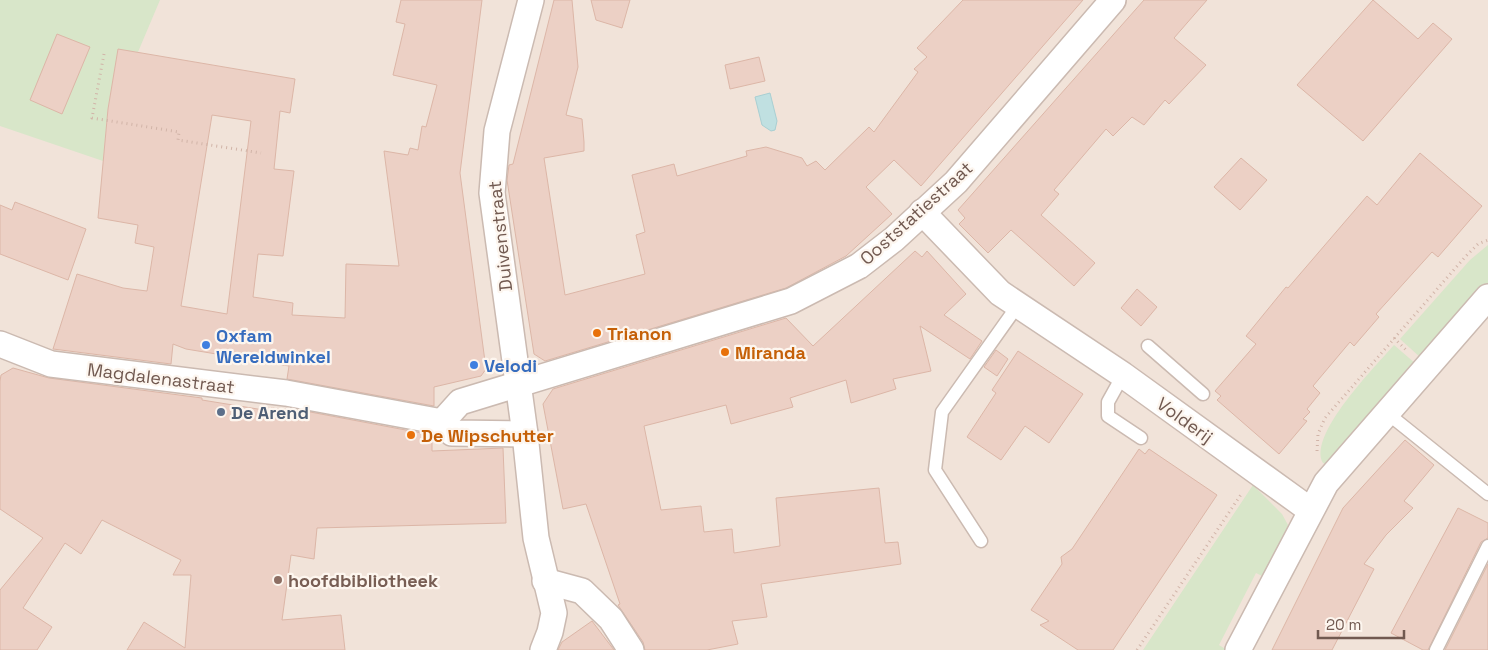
<svg xmlns="http://www.w3.org/2000/svg" width="1488" height="650" font-family="'Space Grotesk',sans-serif">
<style>
.residential{fill:#f1e3d9}
.green{fill:#d8e6c9}
.water{fill:#c0e0e1;stroke:#a8cfd2}
.building{fill:#ecd0c5;stroke:#dcb6a7;fill-rule:evenodd}
.lines{fill:none;stroke-linecap:round;stroke-linejoin:round}
.lane-casing{stroke:#cbbab1;stroke-width:15}
.street-casing{stroke:#cbbab1;stroke-width:28}
.path{stroke:#d1b4a8;stroke-width:3;stroke-dasharray:1 4;stroke-linecap:butt}
.lane{stroke:#fff;stroke-width:12}
.street{stroke:#fff;stroke-width:25}
.food-dot{fill:#e8710a;stroke:#fdf6ef;stroke-width:2}
.shop-dot{fill:#3f7fe0;stroke:#fdf6ef;stroke-width:2}
.service-dot{fill:#5c6f8a;stroke:#fdf6ef;stroke-width:2}
.education-dot{fill:#8d6e63;stroke:#fdf6ef;stroke-width:2}
.labels{text-anchor:middle;dominant-baseline:central;stroke-width:4.5;stroke-linejoin:round;paint-order:stroke}
.street-label{font-size:18px;fill:#715950;stroke:#fdf6ef}
.food-label{font-size:18px;font-weight:bold;fill:#c56008;stroke:#fdf6ef;text-anchor:start}
.shop-label{font-size:18px;font-weight:bold;fill:#366cbe;stroke:#fdf6ef;text-anchor:start}
.service-label{font-size:18px;font-weight:bold;fill:#4e5e75;stroke:#fdf6ef;text-anchor:start}
.education-label{font-size:18px;font-weight:bold;fill:#785e54;stroke:#fdf6ef;text-anchor:start}
</style>
<rect width="100%" height="100%" fill="#faf2e9"/>
<rect class="residential" x="0" y="0" width="1488" height="650"/>
<g class="green">
<polygon points="0,0 160,0 138,52 118,50 108,108 103,161 0,126"/>
<polygon points="1488,245 1488,284 1421,358 1400,339 1470,260"/>
<path d="M1394,345L1416,364L1328,465L1323,463C1307,435 1376,366 1394,345Z"/>
<polygon points="1253,485 1282,514 1288,525 1264,577 1256,573 1219,645 1227,650 1143,650"/>
</g>
<polygon class="water" points="770,93 777,121 775,130 771,131 762,125 755,97"/>
<g class="building">
<path d="M401,0H482L460,173L486,369L481,376L434,387V406L287,379L289,366L186,349L173,344L171,364L53,349L77,274L123,288L147,291L154,247L135,243L138,225L98,218L108,109L118,49L295,79L290,113L280,111L274,169L294,171L283,256L258,254L253,297L293,303L292,315L345,318L346,264L399,266L384,151L408,155L410,148L418,150L422,126L426,127L437,85L393,75L405,24L396,22ZM212,115L251,121L227,314L181,306Z"/>
<polygon points="554,0 572,0 578,67 566,115 582,119 584,142 584,151 544,158 565,295 645,274 636,235 645,232 632,175 674,164 677,176 747,156 746,151 766,147 802,158 807,166 816,161 825,170 869,127 874,132 918,72 914,69 927,57 917,48 963,0 1083,0 921,186 894,160 866,187 892,214 846,256 786,288 545,361 534,354 507,180 509,165 513,164"/>
<polygon points="591,0 630,0 622,28 596,20"/>
<polygon points="1144,0 1207,0 1174,38 1206,65 1169,104 1165,100 1144,125 1132,117 1113,136 1106,129 1054,190 1059,194 1041,215 1095,263 1074,286 1011,230 988,253 959,224 965,218 958,210"/>
<polygon points="1373,0 1418,39 1433,23 1452,39 1363,141 1297,85"/>
<polygon points="57,34 90,47 62,114 30,100"/>
<polygon points="759,57 765,81 730,89 725,65"/>
<polygon points="1420,153 1482,206 1438,257 1432,252 1376,314 1379,317 1354,346 1350,342 1313,386 1320,393 1307,409 1310,412 1303,419 1307,421 1279,454 1217,400 1221,396 1215,391 1256,344 1246,336 1286,287 1288,288 1367,196 1377,205"/>
<polygon points="1241,158 1267,180 1240,210 1214,187"/>
<polygon points="15,202 86,229 68,280 0,254 0,205 12,210"/>
<polygon points="915,251 922,257 927,251 966,294 944,315 982,341 970,359 920,326 931,371 893,379 896,389 851,403 846,380 790,398 793,407 731,424 726,405 644,426 661,510 701,506 704,532 732,529 734,553 780,546 776,498 879,488 885,543 898,542 901,564 761,584 767,617 732,621 738,644 707,650 645,650 643,642 618,605 620,604 586,504 563,509 543,404 553,389 786,318 813,346"/>
<polygon points="1137,289 1157,307 1141,326 1121,308"/>
<polygon points="996,350 1008,359 997,376 984,367"/>
<polygon points="1018,351 1083,394 1049,443 1025,426 1001,460 967,437 996,393 992,390"/>
<polygon points="13,368 49,378 202,398 202,400 270,411 271,408 305,411 432,435 432,451 503,448 506,523 317,528 314,559 291,555 282,620 341,615 345,650 127,650 144,622 185,648 191,575 173,575 181,560 102,520 81,554 65,543 23,608 52,627 37,650 0,650 0,590 43,538 0,509 0,381 1,375"/>
<polygon points="1405,440 1434,465 1404,501 1413,508 1386,535 1364,564 1374,569 1332,650 1272,650 1343,508"/>
<polygon points="1139,449 1145,454 1149,449 1217,495 1113,650 1078,650 1040,625 1049,621 1031,610 1062,564 1061,557 1072,549"/>
<polygon points="1458,508 1488,523 1488,538 1481,542 1428,650 1423,650 1391,633"/>
<polygon points="1488,564 1488,650 1445,650"/>
<polygon points="592,621 614,650 558,650 562,642"/>
</g>
<g class="lines">
<defs>
<g id="lane">
<polyline points="1148,346 1203,394"/>
<polyline points="1123,375 1108,402 1108,416 1141,438"/>
<polyline points="1387,413 1488,494"/>
<polyline points="981,541 935,470 942,412 1018,305"/>
<polyline points="1436,650 1488,546"/>
</g>
<g id="street">
<polyline points="531,0 497,131 492,193 525,434 536,538 554,613 550,632 543,650"/>
<polyline points="922,212 1000,293 1123,375 1310,510"/>
<polyline points="0,344 51,364 286,393 442,422 452,433 525,434"/>
<polyline points="442,422 460,402 791,301 859,266 894,239 956,182 1113,0"/>
<polyline points="545,581 582,591 611,619 631,650"/>
<polyline points="1238,650 1326,483 1488,297"/>
</g>
</defs>
<use href="#lane" class="lane-casing"/>
<use href="#street" class="street-casing"/>
<g class="path">
<polyline points="104,54 92,118 179,132 178,140 261,153"/>
<polyline points="1394,338 1406,350"/>
<polyline points="1317,451 1318,434 1325,418 1465,257 1478,244 1488,240"/>
<polyline points="1137,650 1242,493"/>
</g>
<use href="#lane" class="lane"/>
<use href="#street" class="street"/>
</g>
<g class="food-dot">
<circle cx="597" cy="333" r="5"/>
<circle cx="725" cy="352" r="5"/>
<circle cx="411" cy="435" r="5"/>
</g>
<g class="shop-dot">
<circle cx="206" cy="345" r="5"/>
<circle cx="474" cy="365" r="5"/>
</g>
<circle class="service-dot" cx="221" cy="412" r="5"/>
<circle class="education-dot" cx="278" cy="580" r="5"/>
<g class="labels">
<g class="street-label">
<text transform="translate(916 213) rotate(-42)">Ooststatiestraat</text>
<text transform="translate(500 236) rotate(-96)">Duivenstraat</text>
<text transform="translate(161 378) rotate(7)">Magdalenastraat</text>
<text transform="translate(1185 420) rotate(36)">Volderij</text>
</g>
<g class="food-label">
<text x="607" y="333">Trianon</text>
<text x="735" y="352">Miranda</text>
<text x="421" y="435">De Wipschutter</text>
</g>
<g class="shop-label">
<text x="216" y="335">Oxfam<tspan x="216" dy="21">Wereldwinkel</tspan></text>
<text x="484" y="365">Velodi</text>
</g>
<g class="service-label">
<text x="231" y="412">De Arend</text>
</g>
<g class="education-label">
<text x="288" y="580">hoofdbibliotheek</text>
</g>
</g>
<path d="M1318 630v8h86v-8" fill="none" stroke="#715950" stroke-width="2.5"/>
<text x="1326" y="630" font-size="15" fill="#715950" stroke="#fdf6ef" stroke-width="4" paint-order="stroke">20 m</text>
</svg>
